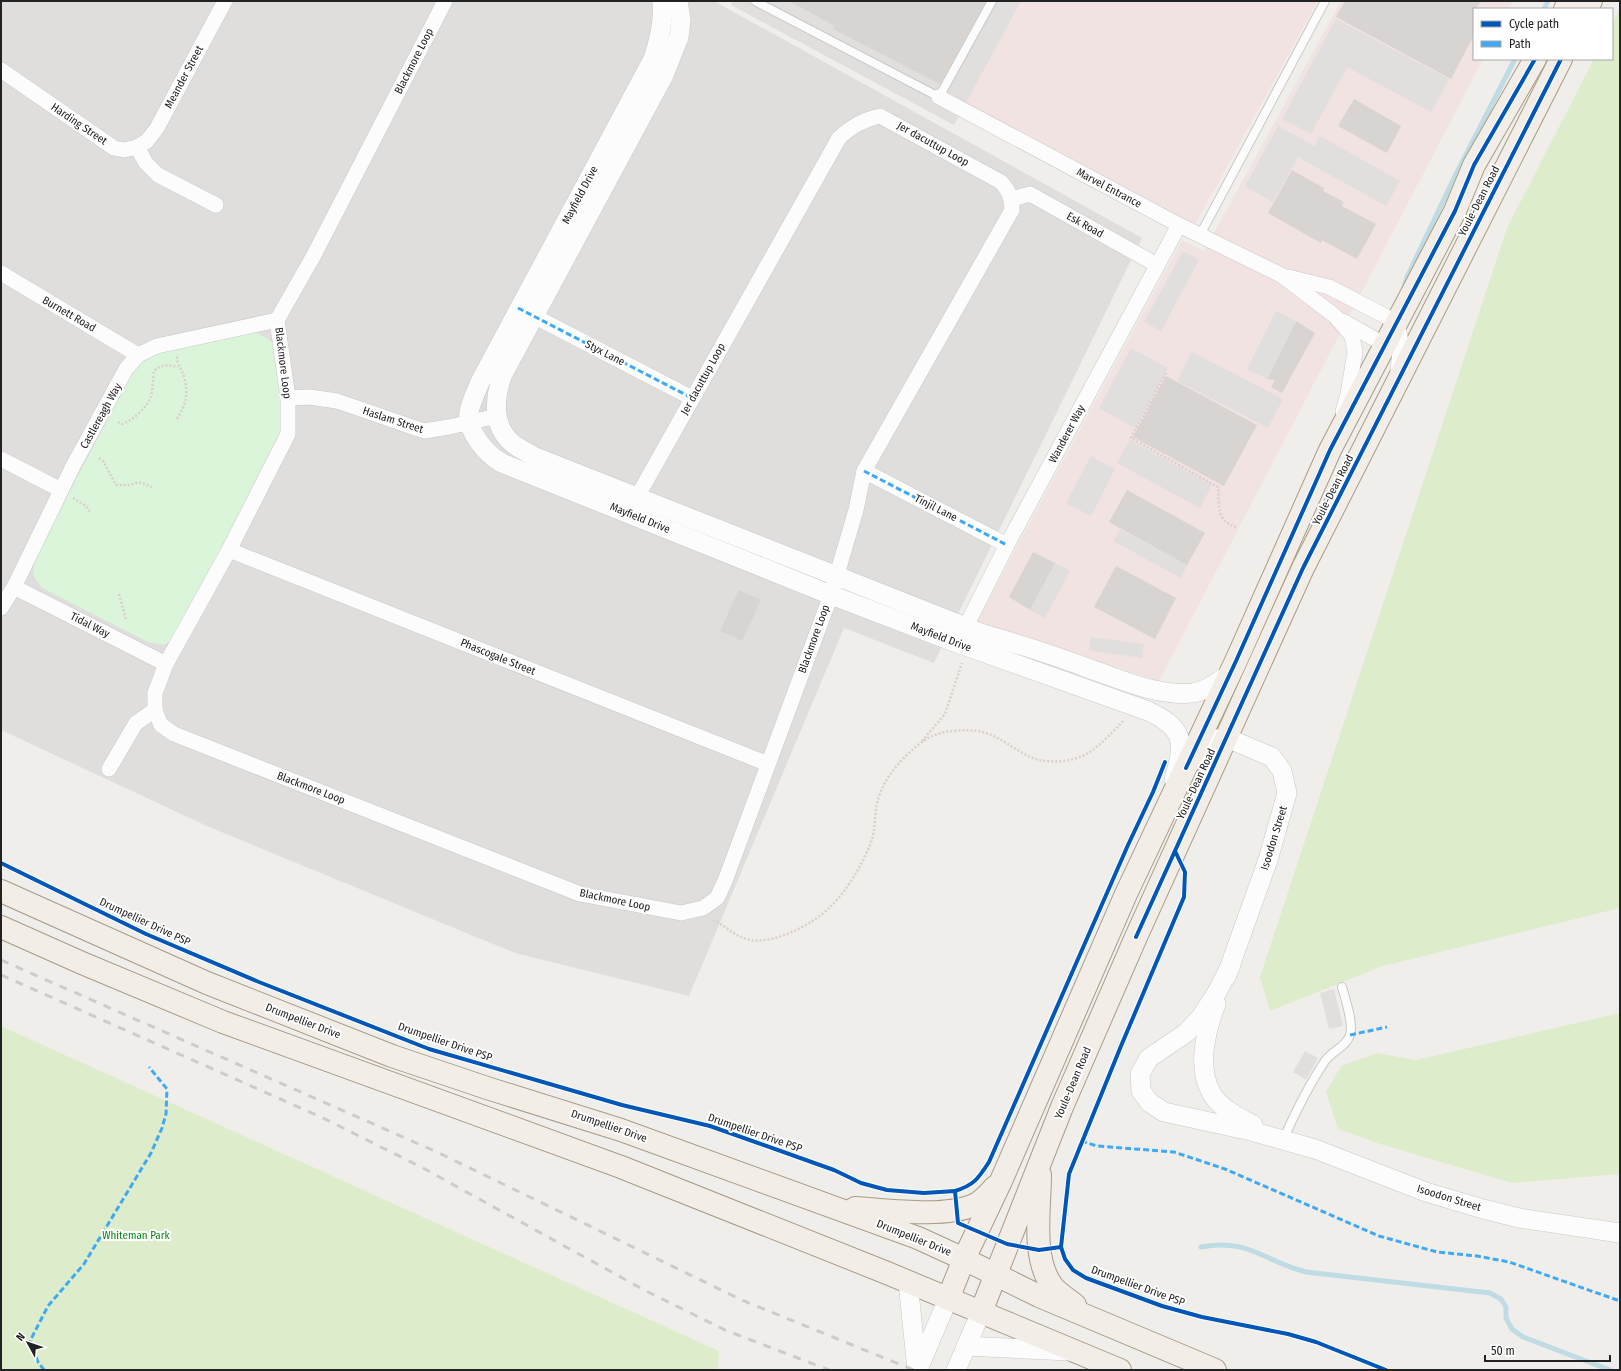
<svg xmlns="http://www.w3.org/2000/svg" width="1621" height="1371" font-family="'Fira Sans Condensed',sans-serif">
<style>
.residential{fill:#dfdedc}
.commercial{fill:#f1e3e1}
.grass{fill:#ddeccb}
.park{fill:#daf5da}
.parking{fill:#e0dfde}
.lines{fill:none;stroke-linecap:round;stroke-linejoin:round}
.stream{stroke:#bfdbe3;stroke-width:5}
.building{fill:#d7d4d2}
.service-casing{stroke:#c9c8c7;stroke-width:10}
.minor-casing{stroke:#c9c8c7;stroke-width:16}
.tertiary-casing{stroke:#c9c8c7;stroke-width:20}
.primary-casing{stroke:#a79c86;stroke-width:24}
.path{stroke:#dccecd;stroke-width:2.5;stroke-dasharray:2 2;stroke-linecap:butt}
.service{stroke:#fdfcfc;stroke-width:8}
.minor{stroke:#fdfcfc;stroke-width:15}
.tertiary{stroke:#fdfcfc;stroke-width:19}
.primary{stroke:#f3ede7;stroke-width:22}
.rail{stroke:#ccc;stroke-width:3;stroke-dasharray:8 8;stroke-linecap:butt}
.quiet{stroke:#3fa9f5;stroke-width:3;stroke-dasharray:6 3;stroke-linecap:butt}
.cycleway-casing{stroke:#fff;stroke-width:6}
.cycleway{stroke:#0057b8;stroke-width:4}
.labels{text-anchor:middle;dominant-baseline:central;stroke-width:4;stroke-linejoin:round;paint-order:stroke}
.street-label{font-size:11px;fill:#222;stroke:#fff}
.park-label{font-size:11px;fill:#0c8416;stroke:#fff}
</style>
<rect width="100%" height="100%" fill="#f0eeeb"/>
<polygon class="residential" points="1,1 714,1 1142,238 934,663 844,628 689,996 515,953 209,827 1,730"/>
<g class="commercial">
<polygon points="767,1 1318,1 1195,225 962,118"/>
<polygon points="1341,1 1513,1 1509,9 1474,9 1474,59 1483,59 1159,681 976,623 1182,240 1204,251"/>
</g>
<g class="grass">
<polygon points="1620,8 1620,908 1383,966 1270,1011 1260,977 1507,228 1594,59 1612,59 1612,24"/>
<polygon points="1620,1013 1620,1174 1512,1183 1380,1144 1338,1129 1326,1092 1341,1066 1377,1053 1416,1060"/>
<polygon points="1,1026 719,1351 718,1370 1,1370"/>
</g>
<polygon class="park" points="253,331 267,338 277,348 286,419 276,448 176,638 164,645 148,642 42,588 33,575 35,558 137,363 169,346"/>
<g class="parking">
<polygon points="733,1 1021,1 954,125 731,5"/>
<polygon points="1336,19 1449,79 1431,112 1347,67 1311,134 1282,119"/>
<polygon points="1278,126 1315,146 1320,136 1400,181 1386,206 1298,157 1273,202 1245,186"/>
<polygon points="1183,251 1199,260 1161,331 1144,322"/>
<polygon points="1276,311 1296,321 1267,379 1247,369"/>
<polygon points="1131,348 1168,368 1135,428 1099,408"/>
<polygon points="1192,352 1283,399 1268,428 1177,381"/>
<polygon points="1130,440 1212,485 1200,508 1117,463"/>
<polygon points="1091,456 1115,469 1091,516 1066,503"/>
<polygon points="1120,529 1187,565 1181,578 1113,541"/>
<polygon points="1055,563 1070,571 1045,618 1030,610"/>
<polygon points="1091,637 1144,644 1142,658 1089,650"/>
<polygon points="1334,989 1343,1026 1329,1029 1320,993"/>
<polygon points="1305,1051 1318,1058 1306,1080 1293,1072"/>
</g>
<g class="lines">
<g class="stream">
<polyline points="1544,9 1548,1"/>
<polyline points="1404,288 1407,277 1455,176 1515,59"/>
<path d="M1201,1247C1249,1238 1263,1261 1306,1272L1490,1293L1501,1299L1506,1307V1318L1512,1329L1523,1337L1610,1370"/>
</g>
</g>
<g class="building">
<polygon points="789,1 986,1 940,84 833,29 835,26"/>
<polygon points="1345,1 1481,1 1476,9 1474,9 1474,35 1451,79 1336,17"/>
<polygon points="1354,99 1401,126 1387,153 1338,126"/>
<polygon points="1292,170 1324,188 1323,191 1344,202 1342,206 1376,224 1357,259 1322,240 1321,243 1268,213"/>
<polygon points="1296,321 1315,333 1282,393 1271,387 1275,380 1267,379"/>
<polygon points="1166,376 1257,425 1224,486 1133,437"/>
<polygon points="1127,490 1205,533 1187,565 1109,522"/>
<polygon points="1033,552 1055,563 1030,610 1009,597"/>
<polygon points="1116,566 1176,598 1155,639 1094,607"/>
<polygon points="739,590 761,600 742,641 720,631"/>
</g>
<g class="lines">
<defs>
<g id="service">
<polyline points="755,1 939,97 992,1"/>
<polyline points="1200,235 1325,1"/>
<path d="M1283,1140C1295,1113 1309,1085 1325,1061C1332,1051 1346,1047 1350,1035C1354,1024 1345,998 1342,987"/>
</g>
<g id="minor">
<path d="M445,1L314,255L277,320L288,398V434L229,550L166,664L155,693V710L161,725L174,734L580,894L681,913L703,908L717,898L725,881L831,595L856,510L864,471L1012,210C1012,198 1009,191 1001,182L880,116C863,120 852,126 839,138L632,506"/>
<polyline points="1,70 114,148 124,150 137,147 146,163 158,175 216,205"/>
<polyline points="939,97 1179,225 1281,275 1335,316 1352,336 1355,352 1348,394 1343,411"/>
<polyline points="137,147 147,141 157,128 225,1"/>
<polyline points="1012,199 1030,194 1157,265"/>
<polyline points="1,273 138,355"/>
<polyline points="1288,277 1329,287 1397,322 1401,342 1398,370"/>
<polyline points="524,311 692,398"/>
<polyline points="1343,321 1385,345 1394,343"/>
<polyline points="288,398 310,397 337,401 424,431 449,427 497,416"/>
<polyline points="1,459 61,490"/>
<polyline points="864,471 1007,545"/>
<polyline points="229,550 768,764"/>
<polyline points="14,587 166,664"/>
<polyline points="1,608 14,587 73,466 126,369 138,355 157,346 277,320"/>
<polyline points="961,636 1007,545 1179,225"/>
<polyline points="109,769 136,723 155,710"/>
</g>
<g id="tertiary">
<path d="M662,1C664,21 659,40 653,59L480,382C476,392 471,402 469,412C466,431 487,455 502,463L831,595L957,643L1148,711C1184,728 1186,742 1174,779"/>
<path d="M678,1L681,20L679,37L664,75L503,374C494,398 492,425 512,443C518,448 527,452 533,456L986,635C1023,645 1058,657 1093,670C1125,681 1158,696 1193,693C1207,691 1219,681 1230,674"/>
<polyline points="1191,762 1209,743 1217,739 1227,738 1272,757 1282,771 1287,793 1268,860 1226,977"/>
<polyline points="1231,965 1216,994 1201,1017 1186,1033 1149,1058 1140,1074 1141,1091 1150,1103 1164,1112 1251,1131 1315,1149 1426,1192 1483,1209 1519,1218 1620,1233"/>
<path d="M1216,1004C1206,1031 1196,1067 1212,1094C1221,1109 1238,1117 1253,1125"/>
<polyline points="908,1282 917,1370"/>
<polyline points="966,1346 1069,1351"/>
<polyline points="918,1369 948,1299"/>
<polyline points="956,1370 981,1312"/>
</g>
<g id="primary">
<polyline points="1565,9 1569,1"/>
<polyline points="1583,9 1591,1"/>
<polyline points="1,891 207,983 392,1056 487,1088 621,1130 918,1238 964,1259 1039,1296 1215,1370"/>
<polyline points="1,927 82,963 223,1022 621,1167 887,1273 1120,1370"/>
<path d="M1040,1175C1040,1208 1031,1259 1053,1287C1059,1294 1068,1299 1075,1305"/>
<path d="M855,1208C888,1210 944,1218 974,1205C982,1202 989,1193 995,1187"/>
<polyline points="948,1299 964,1259 1001,1181 1126,894 1236,661 1330,450 1455,211 1474,165 1535,59"/>
<polyline points="981,1312 1062,1107 1136,937 1303,568 1561,59"/>
</g>
</defs>
<use href="#service" class="service-casing"/>
<use href="#minor" class="minor-casing"/>
<use href="#tertiary" class="tertiary-casing"/>
<use href="#primary" class="primary-casing"/>
<g class="path">
<path d="M1166,373L1131,438L1218,487C1220,506 1215,520 1236,527"/>
<path d="M177,419C186,404 189,394 184,377C182,368 177,367 177,356"/>
<path d="M118,422L122,424C132,421 148,407 151,396C153,389 153,378 154,371C162,364 168,365 178,367"/>
<polyline points="99,458 103,461 116,485 129,485 139,482 152,487"/>
<polyline points="73,498 86,506 90,512"/>
<polyline points="119,594 126,620"/>
<polyline points="922,741 945,714 962,663"/>
<path d="M713,920C726,926 735,937 750,940C774,944 812,925 829,908C846,892 861,867 870,845C876,832 874,817 877,803C883,779 899,761 918,745C929,736 940,732 954,731C989,727 998,739 1026,755C1044,765 1073,763 1090,752C1102,743 1113,732 1123,721"/>
</g>
<use href="#service" class="service"/>
<use href="#minor" class="minor"/>
<use href="#tertiary" class="tertiary"/>
<use href="#primary" class="primary"/>
<g class="rail">
<polyline points="1,960 437,1152 744,1301 914,1370"/>
<polyline points="1,975 321,1117 423,1168 646,1291 725,1330 829,1370"/>
</g>
<g class="quiet">
<polyline points="518,308 692,398"/>
<polyline points="864,471 1007,545"/>
<polyline points="1350,1035 1387,1027"/>
<polyline points="1081,1141 1097,1146 1174,1152 1225,1169 1379,1236 1437,1252 1477,1256 1509,1262 1620,1301"/>
<polyline points="44,1370 38,1362 30,1341 48,1306 84,1264 151,1153 162,1128 166,1114 167,1089 149,1067"/>
</g>
<defs>
<g id="cycleway">
<polyline points="1186,768 1236,661 1330,450 1455,211 1474,165 1535,59"/>
<polyline points="1,863 146,934 259,982 429,1049 622,1105 710,1126 834,1170 861,1183 887,1190 924,1193 955,1191 958,1223 1007,1244 1039,1250 1061,1247 1065,1259 1073,1270 1086,1278 1162,1306 1202,1317 1288,1334 1316,1342 1386,1370"/>
<polyline points="1136,937 1303,568 1561,59"/>
<path d="M955,1191C974,1185 978,1179 989,1162L1128,845L1153,792L1165,762"/>
<polyline points="1061,1247 1069,1174 1121,1046 1184,897 1185,872 1175,851"/>
</g>
</defs>
<use href="#cycleway" class="cycleway-casing"/>
<use href="#cycleway" class="cycleway"/>
</g>
<g class="labels">
<g class="street-label">
<text transform="translate(414 61) rotate(-63)">Blackmore Loop</text>
<text transform="translate(184 77) rotate(-62)">Meander Street</text>
<text transform="translate(79 124) rotate(34)">Harding Street</text>
<text transform="translate(933 144) rotate(29)">Jer dacuttup Loop</text>
<text transform="translate(1109 188) rotate(28)">Marvel Entrance</text>
<text transform="translate(580 195) rotate(-62)">Mayfield Drive</text>
<text transform="translate(1479 201) rotate(-63)">Youle-Dean Road</text>
<text transform="translate(1085 225) rotate(29)">Esk Road</text>
<text transform="translate(69 314) rotate(30)">Burnett Road</text>
<text transform="translate(605 353) rotate(27)">Styx Lane</text>
<text transform="translate(283 363) rotate(83)">Blackmore Loop</text>
<text transform="translate(703 379) rotate(-61)">Jer dacuttup Loop</text>
<text transform="translate(101 416) rotate(-61)">Castlereagh Way</text>
<text transform="translate(393 420) rotate(18)">Haslam Street</text>
<text transform="translate(1067 434) rotate(-62)">Wanderer Way</text>
<text transform="translate(1333 490) rotate(-63)">Youle-Dean Road</text>
<text transform="translate(936 508) rotate(27)">Tinjil Lane</text>
<text transform="translate(640 518) rotate(22)">Mayfield Drive</text>
<text transform="translate(90 625) rotate(27)">Tidal Way</text>
<text transform="translate(941 637) rotate(21)">Mayfield Drive</text>
<text transform="translate(814 639) rotate(-70)">Blackmore Loop</text>
<text transform="translate(498 657) rotate(22)">Phascogale Street</text>
<text transform="translate(1196 784) rotate(-65)">Youle-Dean Road</text>
<text transform="translate(311 788) rotate(21)">Blackmore Loop</text>
<text transform="translate(1274 838) rotate(-73)">Isoodon Street</text>
<text transform="translate(615 900) rotate(12)">Blackmore Loop</text>
<text transform="translate(145 922) rotate(25)">Drumpellier Drive PSP</text>
<text transform="translate(303 1021) rotate(21)">Drumpellier Drive</text>
<text transform="translate(445 1042) rotate(19)">Drumpellier Drive PSP</text>
<text transform="translate(1073 1083) rotate(-67)">Youle-Dean Road</text>
<text transform="translate(609 1126) rotate(19)">Drumpellier Drive</text>
<text transform="translate(755 1133) rotate(19)">Drumpellier Drive PSP</text>
<text transform="translate(1449 1198) rotate(17)">Isoodon Street</text>
<text transform="translate(914 1238) rotate(22)">Drumpellier Drive</text>
<text transform="translate(1138 1286) rotate(20)">Drumpellier Drive PSP</text>
</g>
<g class="park-label">
<text x="136" y="1235">Whiteman Park</text>
</g>
</g>
<rect width="1621" height="1371" fill="none" stroke="#222222" stroke-width="4"/>
<rect x="1473" y="8" width="140" height="52" fill="#ffffff" stroke="#a7a7a7"/>
<rect x="1481" y="21" width="20" height="6" fill="#0057b8" stroke="#a7a7a7"/>
<text x="1509" y="28" font-size="12" fill="#222222">Cycle path</text>
<rect x="1481" y="41" width="20" height="6" fill="#3fa9f5" stroke="#a7a7a7"/>
<text x="1509" y="48" font-size="12" fill="#222222">Path</text>
<g transform="translate(28 1343) rotate(310)" stroke="#ffffff" stroke-width="3" paint-order="stroke">
<path d="M0-3L7 15L0 10L-7 15Z" fill="#222222"/>
<text y="-6" font-size="11" font-weight="bold" text-anchor="middle" fill="#222222">N</text>
</g>
<path d="M1485 1355v6h125v-6" fill="none" stroke="#222222" stroke-width="2"/>
<text x="1491" y="1355" font-size="12" fill="#222222" stroke="#ffffff" stroke-width="3" paint-order="stroke">50 m</text>
</svg>
